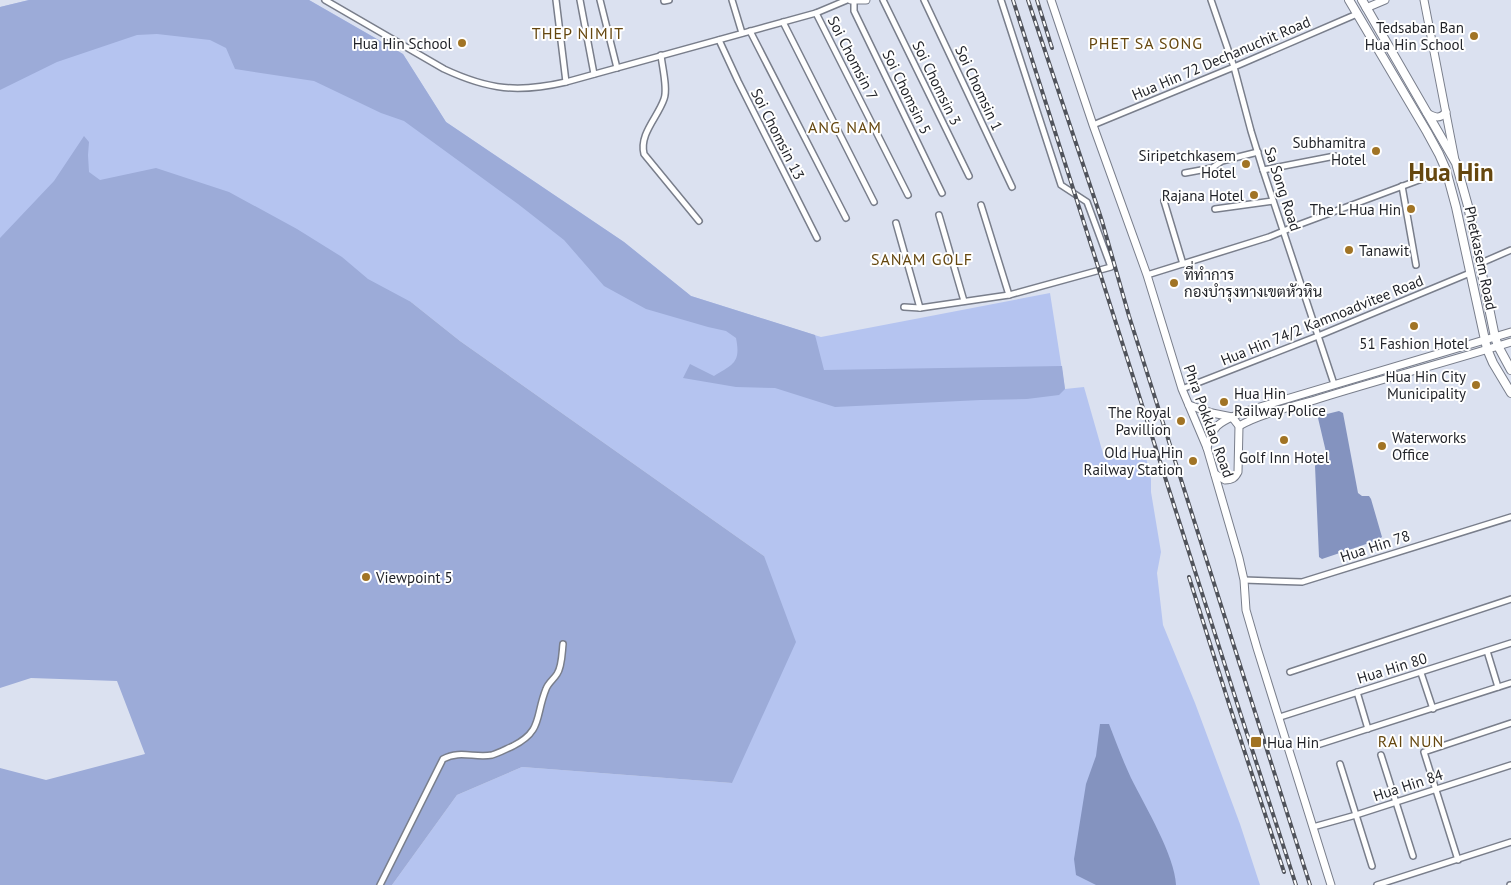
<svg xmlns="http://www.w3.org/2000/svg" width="1511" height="885" font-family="'PT Sans',Sarabun,sans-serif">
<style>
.green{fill:#b5c4f0}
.forest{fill:#9cabd8}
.water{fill:#8493bf}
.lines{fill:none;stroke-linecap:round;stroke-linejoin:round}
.street-casing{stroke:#797e8b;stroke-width:8}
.secondary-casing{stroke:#797e8b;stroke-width:9}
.primary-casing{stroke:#797e8b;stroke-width:10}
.street{stroke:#fff;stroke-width:5}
.secondary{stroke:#fff;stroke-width:7}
.primary{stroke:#fff;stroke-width:8}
.rail-casing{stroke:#50535b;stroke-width:4}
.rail{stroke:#fff;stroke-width:2;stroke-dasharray:5.5;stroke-linecap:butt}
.poi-dot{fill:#a17425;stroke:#fff;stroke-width:2}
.labels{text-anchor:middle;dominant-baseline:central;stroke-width:4;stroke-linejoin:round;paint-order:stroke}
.poi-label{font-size:15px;fill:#1f2127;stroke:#fff;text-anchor:end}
.street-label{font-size:15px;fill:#1f2127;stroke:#fff}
.neighbourhood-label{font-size:16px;letter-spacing:1px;fill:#65470f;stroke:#fff}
.town-label{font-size:25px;font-weight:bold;fill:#65470f;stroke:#fff}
</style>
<rect width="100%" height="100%" fill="#dbe1f0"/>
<polygon class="green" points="29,0 309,0 403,54 446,122 624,242 691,296 821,337 1050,293 1065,389 1084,387 1104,457 1144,449 1151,479 1151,492 1161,552 1157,573 1163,625 1195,703 1240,824 1260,885 392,885 457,795 522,767 732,783 764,556 460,341 411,302 0,283 0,7"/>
<g class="forest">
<path d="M29,0H309L403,54L446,122L624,242L691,296L815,335L824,370L1062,366L1065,389L1059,395L1027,399L981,400L835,407L775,388L736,387L683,378L690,364L714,376C733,364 741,363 736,338L726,331L708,327L646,309L604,286L564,240L518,204L404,121L381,113L314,81L235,69L226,48L210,40L157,34L137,35L57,62L0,90V7Z"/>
<polygon points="84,136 89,142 88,155 89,172 100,180 156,168 229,192 297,229 342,257 368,279 411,302 460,341 764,556 796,642 732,783 522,767 457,795 392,885 0,885 0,768 46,780 145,754 117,681 31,678 0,688 0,238 54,181"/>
</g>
<g class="water">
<polygon points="1339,411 1343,413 1358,493 1362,496 1369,496 1371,499 1382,537 1378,540 1322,559 1319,557 1315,466 1318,461 1325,458 1326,452 1318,418 1319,416"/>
<path d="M1100,724H1109C1116,742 1123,761 1131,778C1145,806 1175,856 1176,885H1096L1076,875L1074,859L1086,784L1096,756Z"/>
</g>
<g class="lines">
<defs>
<g id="street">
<path d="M325,0L444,69C489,90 518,93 566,82L816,13L847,0"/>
<polyline points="556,0 566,82"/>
<polyline points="580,0 594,74"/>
<polyline points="600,0 617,68"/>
<polyline points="732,0 742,33"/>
<polyline points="854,0 854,11 942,193"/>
<polyline points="883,0 969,176"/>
<polyline points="924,0 1012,187"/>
<polyline points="1211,0 1234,67 1251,131 1263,170 1334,384"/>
<polyline points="664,1 669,0"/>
<polyline points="816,13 908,195"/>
<polyline points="783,22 874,202"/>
<polyline points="750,31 846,218"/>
<polyline points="719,40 738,81 817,238"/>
<path d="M661,55C662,66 668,89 664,99C658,117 639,134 644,154L699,221"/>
<polyline points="1093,125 1234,67 1357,14"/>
<polyline points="1263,170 1335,156"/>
<polyline points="1185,173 1212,168 1222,161 1258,152"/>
<polyline points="1402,186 1416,265"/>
<polyline points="1164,201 1183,264"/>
<polyline points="981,205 1009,295"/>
<polyline points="1215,209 1273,201"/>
<polyline points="939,215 964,301"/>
<polyline points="896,223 920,308"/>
<polyline points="1481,263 1511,250"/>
<polyline points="1147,275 1269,237 1298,225 1446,170"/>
<polyline points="904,307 920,308 1009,295 1111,267 1087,202 1061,185 1001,0"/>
<polyline points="1182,389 1318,336 1470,273"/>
<polyline points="1244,580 1302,582 1511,517"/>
<polyline points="1487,651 1498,687"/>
<polyline points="1290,672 1511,599"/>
<polyline points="1421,673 1433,709"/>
<polyline points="1357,692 1368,729"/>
<polyline points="1280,717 1511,643"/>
<polyline points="1317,745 1511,683"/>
<polyline points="1381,755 1413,856"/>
<polyline points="1340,764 1372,866"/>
<polyline points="1313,827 1356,815 1511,765"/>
<polyline points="1458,860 1424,752 1511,723"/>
<path d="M380,885L443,759C460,750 474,758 492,755C499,753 506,749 513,746C543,731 535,716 546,689C548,683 554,679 557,674C562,667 562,653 563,644"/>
<polyline points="1377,885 1511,842"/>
<polyline points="1510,885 1511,885"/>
</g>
<g id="secondary">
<polyline points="851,0 866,0"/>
<polyline points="1051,0 1093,125 1147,275 1182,389 1207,448 1239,558 1244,580 1246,610 1257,648 1331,885"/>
<polyline points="1424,0 1455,160"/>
<polyline points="1366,8 1385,0"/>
<path d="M1427,113C1435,117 1439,120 1446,112"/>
<path d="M1189,405L1212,413L1232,417L1239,426L1238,472C1235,478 1232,480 1225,480L1215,474"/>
<path d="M1239,426C1262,413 1292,407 1318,399C1382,379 1447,362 1511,342"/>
<path d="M1207,448C1213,422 1222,422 1243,412L1511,332"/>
</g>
<g id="primary">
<polyline points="1349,0 1427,132 1439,154 1446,170 1456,207 1487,349 1493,363 1511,393"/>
<polyline points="1362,0 1456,163 1468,206 1495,337 1498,346 1511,370"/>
</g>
</defs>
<use href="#street" class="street-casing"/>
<use href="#secondary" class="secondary-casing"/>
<use href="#primary" class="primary-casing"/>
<use href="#street" class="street"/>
<use href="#secondary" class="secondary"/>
<use href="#primary" class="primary"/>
<defs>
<g id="rail">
<polyline points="1013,0 1237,703 1296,885"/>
<polyline points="1028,0 1102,221 1129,316 1310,885"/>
<polyline points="1037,0 1052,48"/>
<polyline points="1189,577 1229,704 1284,872"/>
</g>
</defs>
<use href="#rail" class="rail-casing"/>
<use href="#rail" class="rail"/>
</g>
<g class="poi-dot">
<circle cx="1474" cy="36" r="5"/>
<circle cx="462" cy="43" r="5"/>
<circle cx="1376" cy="151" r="5"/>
<circle cx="1246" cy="164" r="5"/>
<circle cx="1254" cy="195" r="5"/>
<circle cx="1411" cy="209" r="5"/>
<circle cx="1349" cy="250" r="5"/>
<circle cx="1174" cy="283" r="5"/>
<circle cx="1414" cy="326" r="5"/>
<circle cx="1476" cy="385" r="5"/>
<circle cx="1224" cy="402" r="5"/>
<circle cx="1181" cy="421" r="5"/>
<circle cx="1284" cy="440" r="5"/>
<circle cx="1382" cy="446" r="5"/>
<circle cx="1193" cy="461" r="5"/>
<circle cx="366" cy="577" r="5"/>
<rect x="1250" y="736" width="12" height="12" rx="2.5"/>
</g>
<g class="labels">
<g class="poi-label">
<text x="1464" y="27">Tedsaban Ban<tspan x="1464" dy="17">Hua Hin School</tspan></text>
<text x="452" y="43">Hua Hin School</text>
<text x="1366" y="142">Subhamitra<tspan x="1366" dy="17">Hotel</tspan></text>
<text x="1236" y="155">Siripetchkasem<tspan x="1236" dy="17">Hotel</tspan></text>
<text x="1244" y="195">Rajana Hotel</text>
<text x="1401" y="209">The L Hua Hin</text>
<text x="1359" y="250" text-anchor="start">Tanawit</text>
<text x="1184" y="274" text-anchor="start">ที่ทำการ<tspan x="1184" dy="17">กองบำรุงทางเขตหัวหิน</tspan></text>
<text x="1414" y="343" text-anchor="middle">51 Fashion Hotel</text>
<text x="1466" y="376">Hua Hin City<tspan x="1466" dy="17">Municipality</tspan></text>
<text x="1234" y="393" text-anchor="start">Hua Hin<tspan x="1234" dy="17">Railway Police</tspan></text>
<text x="1171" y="412">The Royal<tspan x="1171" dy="17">Pavillion</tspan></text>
<text x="1392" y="437" text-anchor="start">Waterworks<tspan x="1392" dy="17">Office</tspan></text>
<text x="1183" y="452">Old Hua Hin<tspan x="1183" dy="17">Railway Station</tspan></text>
<text x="1284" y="457" text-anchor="middle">Golf Inn Hotel</text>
<text x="376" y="577" text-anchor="start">Viewpoint 5</text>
<text x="1267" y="742" text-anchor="start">Hua Hin</text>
</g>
<g class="street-label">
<text transform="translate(853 58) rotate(63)">Soi Chomsin 7</text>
<text transform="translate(1221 58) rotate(-23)">Hua Hin 72 Dechanuchit Road</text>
<text transform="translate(937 83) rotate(64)">Soi Chomsin 3</text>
<text transform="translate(979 88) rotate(65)">Soi Chomsin 1</text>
<text transform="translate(907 92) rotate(64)">Soi Chomsin 5</text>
<text transform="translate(778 134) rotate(63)">Soi Chomsin 13</text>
<text transform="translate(1283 189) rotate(72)">Sa Song Road</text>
<text transform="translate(1481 258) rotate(78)">Phetkasem Road</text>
<text transform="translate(1322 320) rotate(-22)">Hua Hin 74/2 Kamnoadvitee Road</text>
<text transform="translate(1209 421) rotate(70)">Phra Pokklao Road</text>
<text transform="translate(1375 546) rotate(-18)">Hua Hin 78</text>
<text transform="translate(1392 668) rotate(-17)">Hua Hin 80</text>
<text transform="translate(1408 785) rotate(-18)">Hua Hin 84</text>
</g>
<g class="neighbourhood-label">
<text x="578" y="33">THEP NIMIT</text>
<text x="1146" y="43">PHET SA SONG</text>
<text x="845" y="127">ANG NAM</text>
<text x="922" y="259">SANAM GOLF</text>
<text x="1411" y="741">RAI NUN</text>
</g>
<g class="town-label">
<text x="1451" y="172">Hua Hin</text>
</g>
</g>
</svg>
